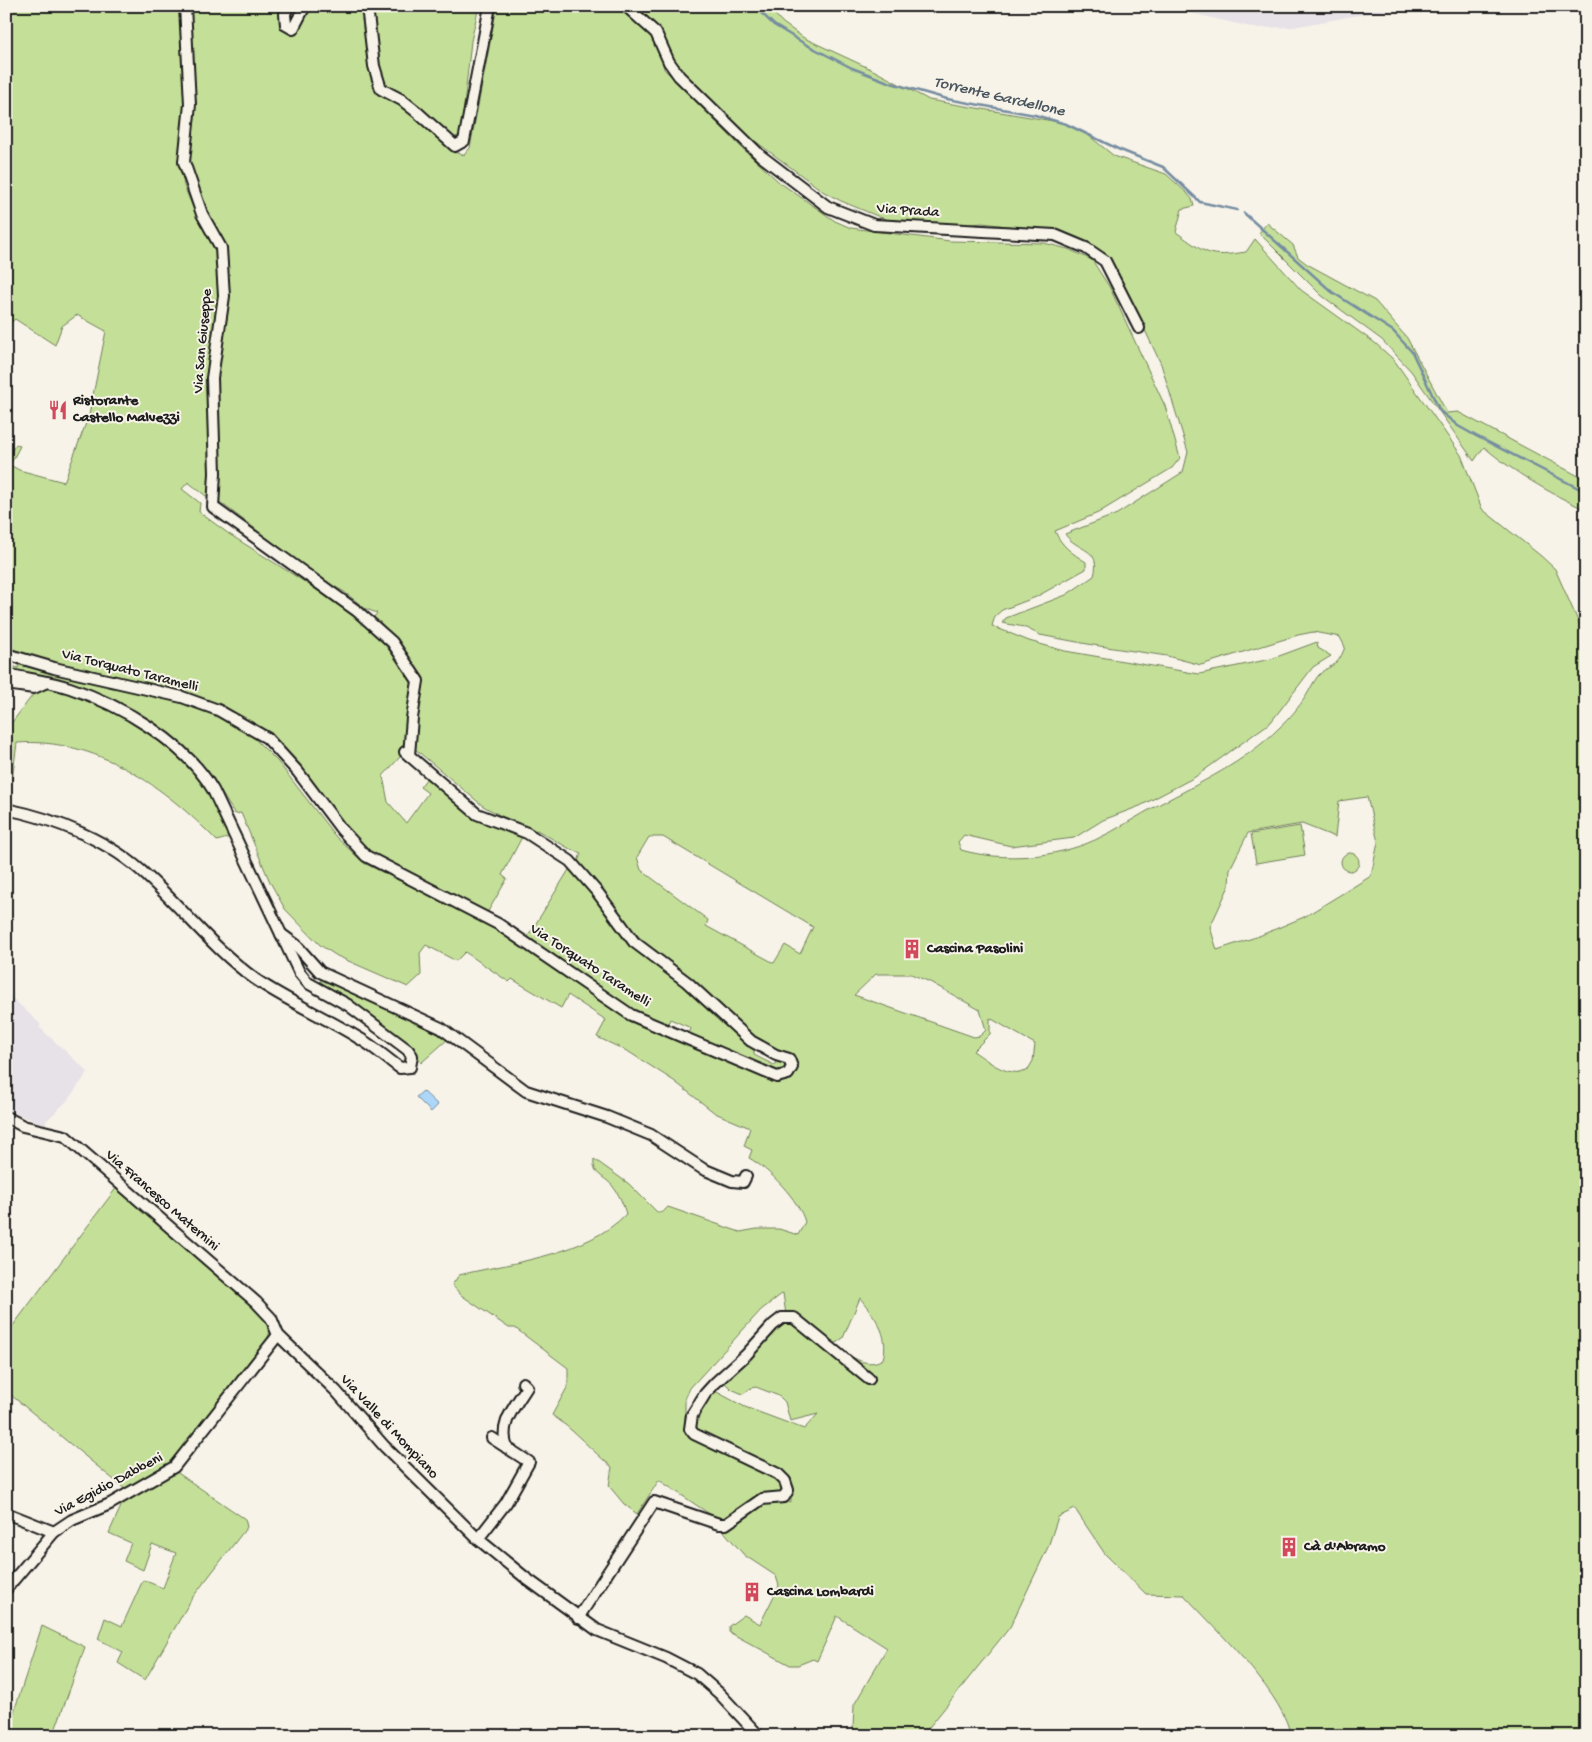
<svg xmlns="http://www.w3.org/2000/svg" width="1592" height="1742" font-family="'Gochi Hand',sans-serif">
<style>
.built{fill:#e7e1e8}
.green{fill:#c4e098;stroke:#707e5a;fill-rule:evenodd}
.water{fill:#aed6f8;stroke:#748ca0}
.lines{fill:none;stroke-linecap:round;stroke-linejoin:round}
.stream{stroke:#748ca0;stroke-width:2.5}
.street-casing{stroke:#1c1c1c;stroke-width:14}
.street{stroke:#f7f3e8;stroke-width:10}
.labels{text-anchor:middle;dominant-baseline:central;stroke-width:4;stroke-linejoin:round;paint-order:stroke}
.street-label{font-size:15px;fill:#1c1c1c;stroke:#f7f3e8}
.poi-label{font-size:15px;font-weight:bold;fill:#1c1c1c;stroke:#f7f3e8;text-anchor:start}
.water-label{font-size:16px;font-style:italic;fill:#48545e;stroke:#f7f3e8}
</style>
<rect width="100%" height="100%" fill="#f7f3e8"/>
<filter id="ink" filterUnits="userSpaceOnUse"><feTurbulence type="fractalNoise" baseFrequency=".02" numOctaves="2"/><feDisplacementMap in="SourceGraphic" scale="10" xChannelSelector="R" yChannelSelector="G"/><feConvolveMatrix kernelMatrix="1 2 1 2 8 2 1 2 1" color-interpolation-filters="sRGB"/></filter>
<g filter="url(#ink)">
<g class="built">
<polygon points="1161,6 1409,6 1293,27 1255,28"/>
<polygon points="6,992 41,1025 39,1027 88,1072 67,1101 46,1121 46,1125 6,1110"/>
</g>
<g class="green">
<polygon points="6,6 181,6 186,114 180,162 184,186 194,210 217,249 219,288 211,497 206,496 188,482 182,489 200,503 199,512 229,534 349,610 379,638 415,682 407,749 383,776 388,802 406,823 428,793 420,787 427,778 475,819 522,837 502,875 507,879 487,913 369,855 352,838 295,763 215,706 37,661 6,650 6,459 16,444 20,446 10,465 19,470 64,482 89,415 106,331 77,315 62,326 55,345 15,319 6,327"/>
<path d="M188,6H285L281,28L288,33L295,31L309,6H364L372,79L376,92L407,109L454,152L464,155L470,148L472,137L497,6H615L658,40L664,69L741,147L779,182L835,221L851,228L950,241L1044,243L1068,249L1092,260L1110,288L1165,406L1180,458L1172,468L1098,513L1055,531C1061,546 1073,554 1086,562V569L1036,597L1002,610L995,616L992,626L1029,641L1065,651L1199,674L1271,659L1317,642L1318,648L1331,656L1313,667L1271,722L1195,777L1140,806L1103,820L1074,838L1011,846L964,835L958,842L961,850C1003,862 1055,858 1095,840C1117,830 1137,816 1158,805C1200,783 1245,762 1279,728C1289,719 1299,707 1306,696C1310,690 1313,682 1318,676C1331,662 1336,671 1345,647L1340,637L1313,632L1298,635L1201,665L1167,656L1093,645L1040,635L1024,627L1002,623L1006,618L1066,595L1094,576C1102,547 1077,552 1065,534L1117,514L1183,472L1188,452L1161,364L1122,282L1104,254L1050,231L982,223L954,226L901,223L882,218L841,201L824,192L751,138L679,71L672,63L659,33L633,6H767L783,23L804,38L873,70L929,100L1065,123L1088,135L1114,156L1166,174L1187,193L1192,199L1194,206L1182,209L1176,232C1207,254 1208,258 1246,252L1255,239L1301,290L1375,343L1394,360L1461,455L1482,509L1541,556L1555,569L1586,639V1736H1279L1289,1729C1278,1689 1214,1627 1184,1595L1146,1594L1105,1554L1075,1509L1058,1517L1048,1547L1010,1627L922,1736H860L853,1729L854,1705L887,1648L837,1616L817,1661L813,1659L798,1665H790L729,1632V1626L744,1615L760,1624L779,1586L776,1576L744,1555L721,1528C744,1522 764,1487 791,1503V1478L696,1432C694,1415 702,1402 713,1390L745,1407L804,1429L818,1414L790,1421L785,1402L779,1396L756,1387L751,1388L743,1394L731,1389L723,1381C736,1368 770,1327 783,1321C787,1319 792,1320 795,1322L834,1353L838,1349C854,1357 866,1369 883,1359C890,1334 874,1316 860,1298L843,1338L833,1345L795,1315H786L783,1293L761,1310L690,1388L685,1399V1432C704,1442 771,1470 782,1483C785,1486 784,1490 784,1494L760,1498L727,1520L720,1521L659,1480L637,1514L624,1504L609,1486L612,1467C591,1450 574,1430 552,1415L568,1386V1368L515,1328H509L461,1295L452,1285L459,1275C513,1262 587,1255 626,1214C623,1204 620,1196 614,1188C606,1176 592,1176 594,1159L629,1184L657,1212H663L668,1207L740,1232L757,1229H779L798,1235L805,1222C799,1200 769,1169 749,1158L752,1150L744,1146L750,1128L715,1113L674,1081L629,1052L597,1037L606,1020L568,995L561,1008L512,979L509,982L465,952L456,961L426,945L420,953L421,975L408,987L337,956L320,945L285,909L270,882L241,813L235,814C226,801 218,785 207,773C176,738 132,709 88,691C62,680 34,676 6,672V664L18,668L20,662L160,696L213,714L254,738L278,762L336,837L364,863L483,922L538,956L607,1006L662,1034L759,1073L774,1082L794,1077L795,1067L792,1058L747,1034L713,1001L668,964L632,930L578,862L581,853L570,849L537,830L531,832L483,806L415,749L414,718L420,679L388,630L374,617L377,613L366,609L343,591L327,583L217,500L216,376L227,296L224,247L205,210L188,159L193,103ZM1367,797L1378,842L1371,876L1304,917L1259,936L1217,950L1210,927L1229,886L1230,869L1248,833L1302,824L1335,837L1339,801ZM649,837H663L813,927L800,954L785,945L774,963L706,926L708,920L641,870L637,857ZM876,974H911L930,982L980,1010L986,1030L980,1036L974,1037L854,995ZM990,1018L1035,1044L1033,1061L1027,1071C1006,1077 990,1062 973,1051L990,1034Z"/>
<polygon points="370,6 479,6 471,41 461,134 452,139 382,85"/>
<path d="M1267,223L1293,245L1298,257L1307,264L1375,301L1407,338L1447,413L1458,412L1586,480V510C1551,494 1513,472 1484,447L1474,461L1411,371L1382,340L1321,295L1259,233Z"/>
<path d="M48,686C99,705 177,736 206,784C216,800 223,820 230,837L217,841C165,787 96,737 17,743L12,780H6V723L10,725L35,692Z"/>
<polygon points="1300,826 1305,855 1256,863 1251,834"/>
<circle cx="1350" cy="862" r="9"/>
<polygon points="570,868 586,885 622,933 685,985 754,1048 754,1055 774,1065 780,1061 785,1065 782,1072 768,1068 689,1035 691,1028 670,1019 667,1026 632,1012 527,938"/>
<path d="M323,977L448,1039L421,1063C408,1036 348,1002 322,984L320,979Z"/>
<path d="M117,1187L253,1304C277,1327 273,1332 255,1358L174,1462L125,1489L6,1391V1335Z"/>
<polygon points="175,1471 245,1519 247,1527 192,1598 145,1680 118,1663 123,1652 98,1639 105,1618 122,1626 143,1580 163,1588 176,1553 152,1544 143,1570 124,1561 131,1543 109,1533 123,1502"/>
<polygon points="42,1626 85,1647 53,1736 6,1736"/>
</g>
<polygon class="water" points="423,1091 438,1105 431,1112 416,1097"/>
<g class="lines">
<g class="stream">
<polyline points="754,6 774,25 805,44 852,68 891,83 947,99 1035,115 1066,124 1118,149 1163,167 1200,202 1237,210"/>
<polyline points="1244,213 1332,292 1393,331 1412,352 1440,411 1458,426 1476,436 1586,492"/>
</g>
<defs>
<g id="street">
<polyline points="185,6 190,104 184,162 202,214 221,248 224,296 212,378 215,473 213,507 357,611 392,642 418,681 412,718 409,755"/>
<polyline points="288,6 285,14 286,25 293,29 305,6"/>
<polyline points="367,6 374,66 381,89 402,100 417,112 455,146 464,141 490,6"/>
<polyline points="626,6 656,33 669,62 679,76 761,156 828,207 874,225 1055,235 1086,248 1105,261 1139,328"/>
<polyline points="6,654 54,668 182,697 218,710 267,738 298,772 341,829 366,856 498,924 631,1015 777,1077 788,1074 792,1067 789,1059 776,1055 751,1041 687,982 634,942 598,893 570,861 527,833 477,814 405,752"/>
<path d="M6,674C28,679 50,681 70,688C121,705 185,742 213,790L299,972L308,983L348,1005L408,1050L412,1056L410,1067L400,1068C386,1058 372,1045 357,1037C323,1016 287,1001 255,979C215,950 184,910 148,877C111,841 56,819 6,809"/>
<polyline points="6,684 34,688 47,682"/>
<polyline points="281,934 296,945 320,972 441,1028 526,1091 607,1117 651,1135 703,1169 732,1181 743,1182 746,1176"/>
<polyline points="6,1117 23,1126 65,1136 256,1302 271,1318 278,1335 336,1391 384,1446 478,1539 527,1579 597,1630 666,1658 697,1674 720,1694 759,1736"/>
<path d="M507,1448C498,1423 515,1407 527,1387L523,1383"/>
<polyline points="6,1513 54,1532"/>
<polyline points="478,1539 506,1503 529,1462 492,1438"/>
<polyline points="6,1589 54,1532 72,1520 110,1504 174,1467 278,1335"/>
<polyline points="578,1618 654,1502 719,1524 726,1524 762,1499 784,1497 788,1490 785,1481 778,1474 694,1434 690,1429 692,1415 705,1394 715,1383 746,1355 773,1325 782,1318 794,1318 869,1379"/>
</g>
</defs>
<use href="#street" class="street-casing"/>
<use href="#street" class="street"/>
</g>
</g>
<defs>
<symbol id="restaurant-bare" viewBox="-9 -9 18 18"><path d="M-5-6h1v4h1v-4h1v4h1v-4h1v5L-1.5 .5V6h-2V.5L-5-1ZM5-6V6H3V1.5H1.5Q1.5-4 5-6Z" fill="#d1495b" stroke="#f7f3e8" stroke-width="2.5" paint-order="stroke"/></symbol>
<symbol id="building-bare" viewBox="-9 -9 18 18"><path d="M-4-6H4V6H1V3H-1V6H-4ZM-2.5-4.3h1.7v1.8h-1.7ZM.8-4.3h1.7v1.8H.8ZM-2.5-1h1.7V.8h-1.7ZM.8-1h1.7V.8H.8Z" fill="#d1495b" stroke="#f7f3e8" stroke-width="2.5" paint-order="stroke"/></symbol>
</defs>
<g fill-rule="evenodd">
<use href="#restaurant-bare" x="44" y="396" width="28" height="28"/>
<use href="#building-bare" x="898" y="935" width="28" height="28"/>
<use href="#building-bare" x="1275" y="1533" width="28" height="28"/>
<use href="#building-bare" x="738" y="1578" width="28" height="28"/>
</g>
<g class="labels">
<g class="street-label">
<text transform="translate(908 211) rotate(4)">Via Prada</text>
<text transform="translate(203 341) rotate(-85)">Via San Giuseppe</text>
<text transform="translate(130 671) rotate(14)">Via Torquato Taramelli</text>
<text transform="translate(590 966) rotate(33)">Via Torquato Taramelli</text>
<text transform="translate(162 1201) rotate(41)">Via Francesco Maternini</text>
<text transform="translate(389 1427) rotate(47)">Via Valle di Mompiano</text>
<text transform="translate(109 1485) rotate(-28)">Via Egidio Dabbeni</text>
</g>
<g class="poi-label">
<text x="73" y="401">Ristorante<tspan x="73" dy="17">Castello Malvezzi</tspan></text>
<text x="927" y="949">Cascina Pasolini</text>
<text x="1304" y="1547">Cà d'Abramo</text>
<text x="767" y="1592">Cascina Lombardi</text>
</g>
<g class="water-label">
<text transform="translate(999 98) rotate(13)">Torrente Gardellone</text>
</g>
</g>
<rect width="1592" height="1742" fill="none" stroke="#f7f3e8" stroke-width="25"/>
<rect x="12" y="12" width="1567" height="1717" fill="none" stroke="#1c1c1c" stroke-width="2" filter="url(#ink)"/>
</svg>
